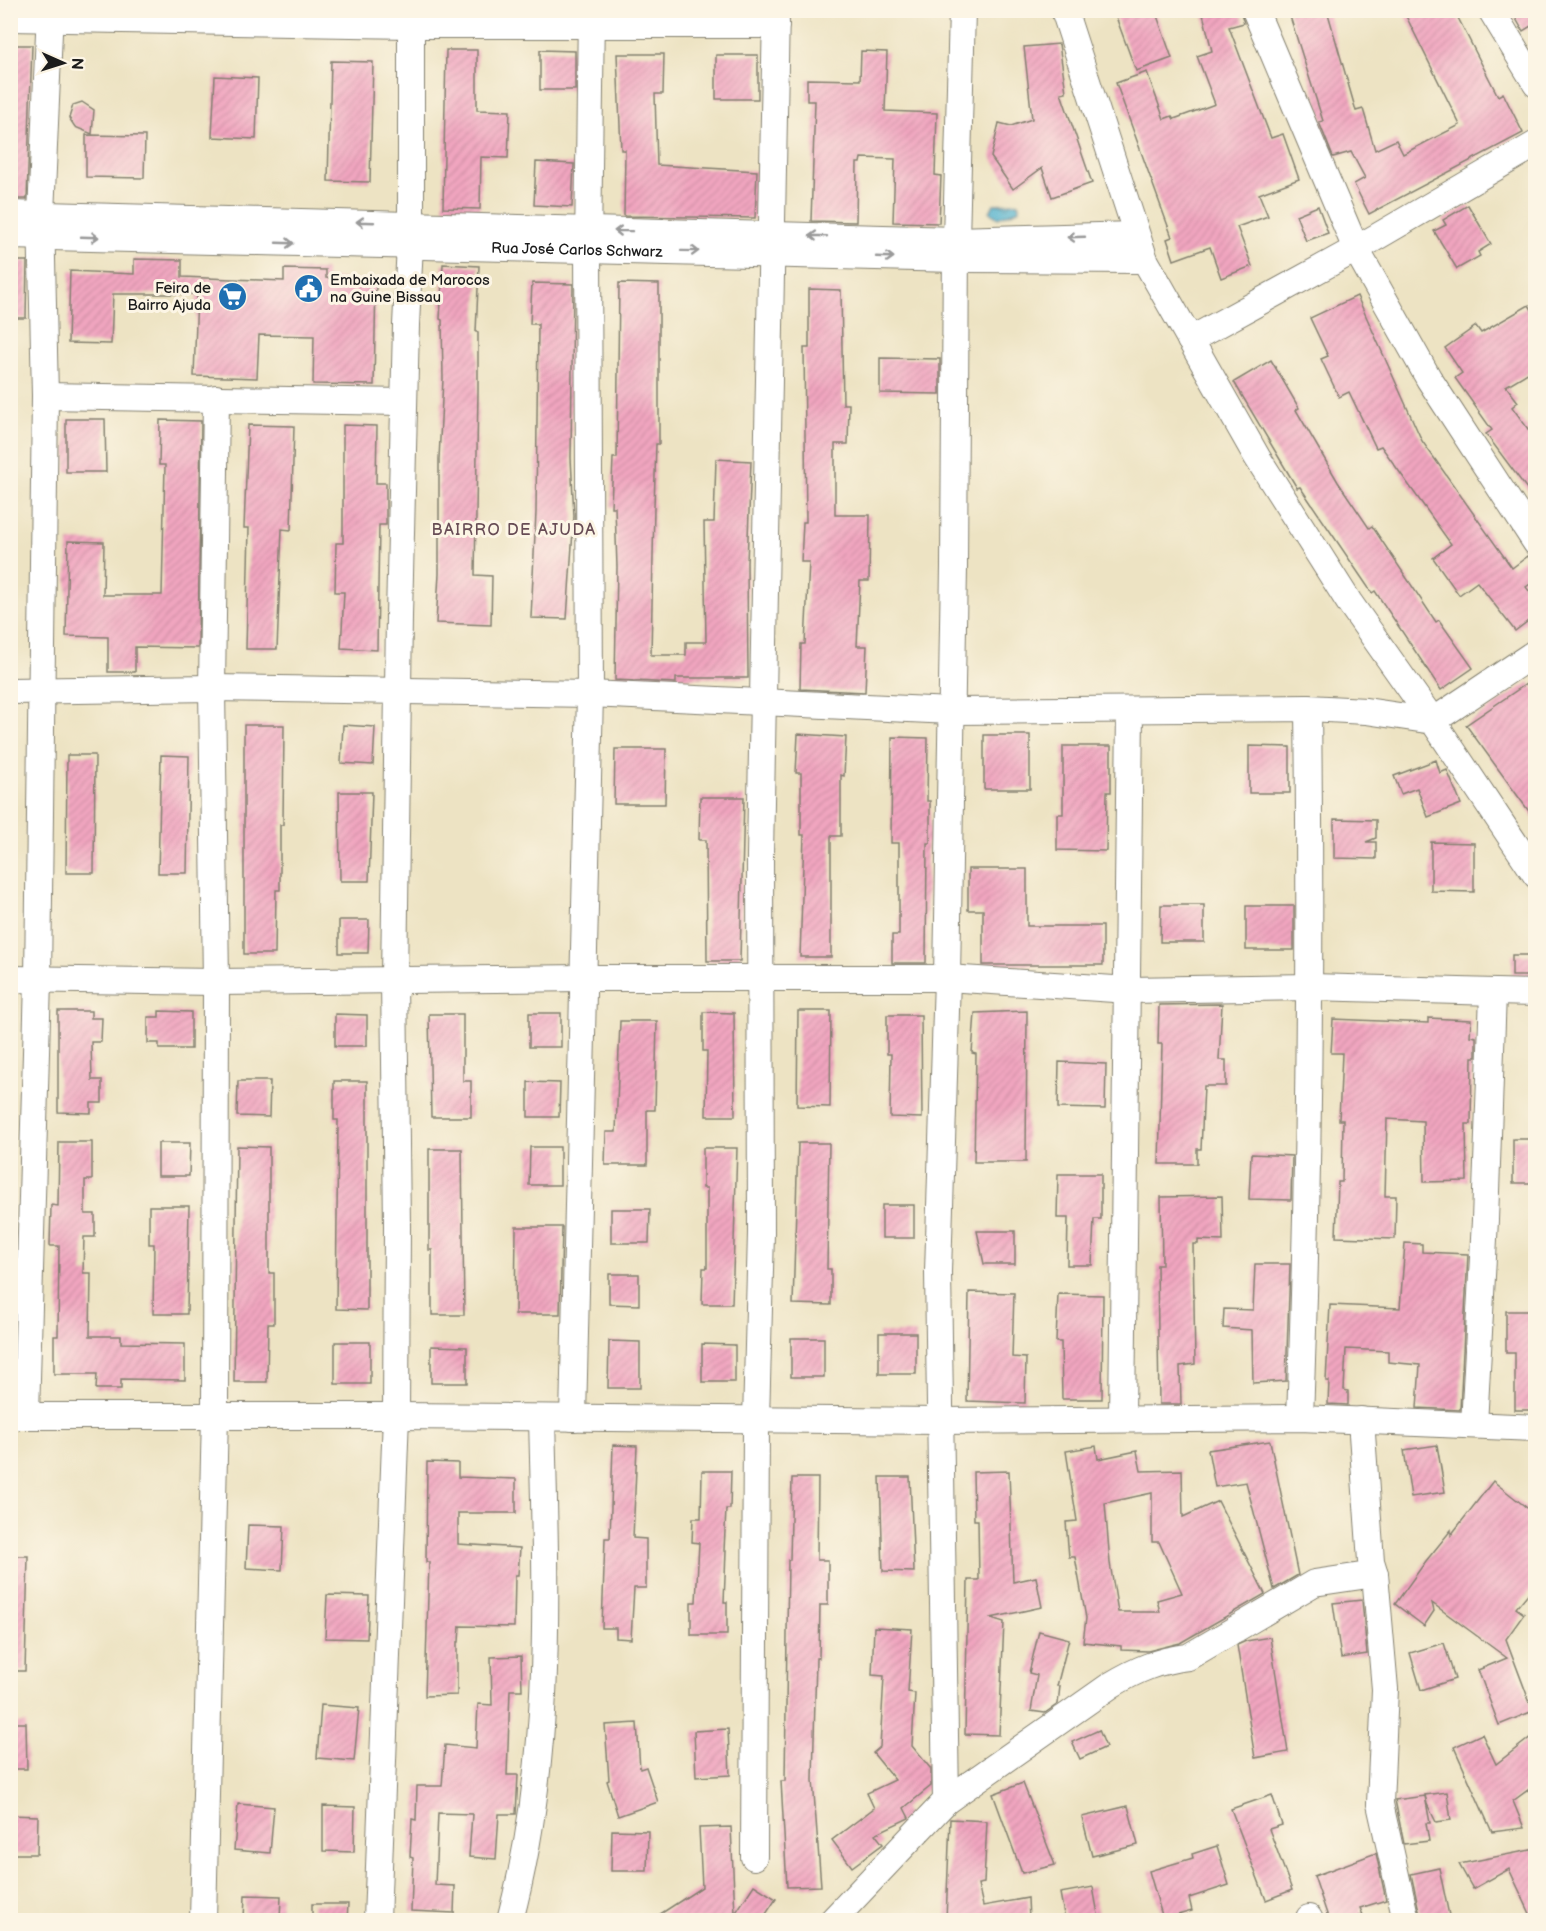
<svg xmlns="http://www.w3.org/2000/svg" width="1546" height="1931" font-family="'Balsamiq Sans',sans-serif">
<style>
.water{fill:url(#water-ripples);stroke:#366675;stroke-width:1.5}
.building{fill:url(#building-hatch);fill-rule:evenodd}
.lines{fill:none;stroke-linecap:round;stroke-linejoin:round}
.minor-casing{stroke:#848070;stroke-width:28}
.minor{stroke:#fff;stroke-width:26}
.oneway{stroke:#999}
.labels{text-anchor:middle;dominant-baseline:central;stroke-width:6;stroke-linejoin:round;paint-order:stroke}
.street-label{font-size:15px;fill:#1c1c1c;stroke:#fcf5e5}
.poi-label{font-size:15px;fill:#1c1c1c;stroke:#fcf5e5;text-anchor:start}
.neighbourhood-label{font-size:16px;letter-spacing:1.5px;fill:#674c55;stroke:#fcf5e5}
</style>
<defs>
<pattern id="water-ripples" width="26" height="14" patternUnits="userSpaceOnUse" patternTransform="scale(1.5)"><rect width="26" height="14" fill="#4fb1ce"/><path d="M2 4q2-2 4 0t4 0M15 11q2-2 4 0t4 0" fill="none" stroke="#418fa6"/></pattern>
<pattern id="building-hatch" width="6" height="6" patternUnits="userSpaceOnUse" patternTransform="scale(1.5)"><rect width="6" height="6" fill="#f1a6c0"/><path d="M-1 1l2-2M0 6l6-6M5 7l2-2" fill="none" stroke="#ce8ea4"/></pattern>
</defs>
<rect width="100%" height="100%" fill="#fcf5e5"/>
<filter id="ink" filterUnits="userSpaceOnUse"><feTurbulence type="fractalNoise" baseFrequency=".0167" numOctaves="2"/><feDisplacementMap in="SourceGraphic" scale="12" xChannelSelector="R" yChannelSelector="G"/><feConvolveMatrix kernelMatrix="1 2 1 2 8 2 1 2 1" color-interpolation-filters="sRGB"/></filter>
<filter id="wash" filterUnits="userSpaceOnUse"><feTurbulence type="fractalNoise" baseFrequency=".008" numOctaves="4" result="noise"/><feDisplacementMap in="SourceGraphic" scale="24" xChannelSelector="R" yChannelSelector="G"/><feGaussianBlur stdDeviation="1.35" result="paint"/><feColorMatrix in="noise" values="0 0 0 0 0 0 0 0 0 0 0 0 0 0 0 0 0 1.4 0 .05"/><feComposite in="paint" operator="in"/></filter>
<g filter="url(#wash)">
<rect width="100%" height="100%" fill="#ede3c3"/>
<polygon class="water" points="1018,203 1020,209 998,218 990,212 994,204"/>
<g id="blocks">
<g class="building">
<polygon points="1134,10 1155,10 1172,58 1136,71 1116,17"/>
<polygon points="1202,10 1240,10 1244,23 1229,27 1271,138 1283,134 1299,179 1259,194 1268,216 1237,227 1252,266 1221,278 1210,247 1174,260 1167,239 1172,237 1116,83 1147,72 1164,119 1172,116 1174,119 1215,104 1197,56 1212,51"/>
<polygon points="1288,10 1327,10 1356,111 1363,109 1375,150 1396,140 1403,154 1460,125 1403,10 1454,10 1498,96 1503,93 1523,133 1369,214 1354,184 1365,178 1351,152 1333,157 1319,122 1323,121"/>
<polygon points="1511,10 1536,10 1536,23 1523,31"/>
<polygon points="1059,44 1066,92 1061,93 1092,183 1052,197 1042,168 1013,189 991,157 999,123 1011,126 1032,119 1024,47"/>
<polygon points="10,45 32,45 27,199 10,199"/>
<polygon points="446,50 477,50 477,110 510,111 508,158 481,157 480,209 443,208"/>
<polygon points="540,50 575,51 575,90 540,90"/>
<polygon points="861,51 887,52 885,111 937,113 935,175 941,176 939,223 893,222 895,159 861,158 860,163 857,163 856,222 811,221 815,101 807,101 807,79 860,80"/>
<polygon points="617,54 664,54 663,94 655,94 657,165 757,171 755,218 624,216 625,150 621,150"/>
<rect x="716" y="55" width="42" height="44"/>
<polygon points="331,61 373,62 370,182 328,181"/>
<polygon points="215,76 258,78 256,139 212,137"/>
<polygon points="82,102 94,110 92,134 75,127 69,118 73,105"/>
<polygon points="86,135 145,136 144,178 86,177"/>
<polygon points="536,162 574,164 572,207 534,205"/>
<polygon points="1468,205 1491,244 1478,252 1480,256 1457,269 1434,231 1446,225 1443,220"/>
<polygon points="1318,206 1328,233 1306,241 1296,215"/>
<polygon points="134,259 182,260 182,277 284,281 284,269 326,270 326,278 376,281 374,385 313,384 314,336 259,335 257,378 194,376 197,294 113,294 111,344 68,343 70,271 134,274"/>
<polygon points="10,261 27,261 26,318 10,318"/>
<polygon points="443,264 479,266 476,332 478,332 478,391 475,575 492,576 491,625 436,623 439,574 439,459 443,379 442,320 440,319"/>
<polygon points="532,283 573,284 571,458 574,516 567,619 531,618 536,512 538,324 530,324"/>
<polygon points="619,283 659,284 659,444 656,444 654,507 651,655 686,655 686,642 706,642 704,522 714,522 716,459 751,461 747,563 748,678 676,678 676,683 615,680 617,567 615,507 611,507 613,458 617,458"/>
<polygon points="809,289 841,290 843,404 849,404 848,444 835,444 835,515 870,515 869,581 860,581 857,646 867,646 865,692 800,689 801,644 805,644 809,562 801,562 803,522 806,522 804,348 809,348"/>
<polygon points="1357,296 1422,441 1512,568 1528,556 1536,567 1536,580 1526,587 1536,600 1536,615 1515,631 1477,582 1459,595 1433,558 1451,544 1381,446 1376,448 1349,392 1339,397 1321,359 1328,356 1310,318"/>
<polygon points="1529,305 1536,316 1536,368 1506,386 1518,402 1512,407 1536,440 1536,501 1486,434 1492,430 1455,378 1462,373 1445,348 1476,326 1481,333"/>
<polygon points="880,358 940,359 940,394 880,393"/>
<polygon points="1271,360 1299,408 1296,410 1338,482 1369,528 1372,526 1436,622 1439,620 1473,668 1441,690 1375,591 1372,593 1300,487 1297,488 1234,382"/>
<polygon points="66,419 105,419 106,472 66,472"/>
<polygon points="160,420 201,421 198,648 135,647 135,672 108,672 108,637 66,636 68,541 104,542 103,595 162,595 165,465 159,465"/>
<polygon points="248,425 294,426 291,530 282,529 277,649 246,649 249,528 244,528"/>
<polygon points="343,425 377,426 376,483 386,483 386,525 379,525 377,650 341,648 344,592 335,592 336,543 343,543"/>
<polygon points="1529,682 1536,691 1536,821 1466,725"/>
<polygon points="244,725 284,725 283,825 280,825 280,890 276,890 275,954 244,954"/>
<polygon points="343,725 375,727 373,765 341,763"/>
<polygon points="798,734 846,737 844,776 841,775 841,836 831,836 831,957 800,957 804,835 801,835 801,773 796,773"/>
<rect x="984" y="735" width="46" height="54"/>
<polygon points="892,737 928,738 927,801 930,801 930,843 927,843 926,963 892,963 892,935 899,935 899,843 891,843"/>
<polygon points="1063,746 1111,746 1111,792 1107,792 1106,851 1057,850 1057,814 1063,814"/>
<polygon points="1249,746 1290,747 1290,793 1249,793"/>
<polygon points="615,749 666,749 665,804 614,804"/>
<polygon points="67,755 95,755 94,873 66,873"/>
<polygon points="161,755 189,756 187,873 158,873"/>
<polygon points="1436,760 1440,773 1447,770 1461,804 1428,817 1417,788 1401,794 1394,776"/>
<polygon points="339,792 372,792 369,881 340,881"/>
<polygon points="700,797 744,797 740,961 707,961 706,840 699,840"/>
<polygon points="1334,819 1376,820 1376,838 1366,842 1376,842 1376,859 1334,858"/>
<polygon points="1431,842 1474,843 1474,892 1431,891"/>
<polygon points="968,869 1027,869 1027,926 1103,926 1103,965 983,965 983,910 968,910"/>
<polygon points="1161,905 1204,905 1204,942 1160,942"/>
<rect x="1246" y="906" width="48" height="44"/>
<polygon points="339,920 369,920 368,953 339,953"/>
<rect x="1512" y="955" width="24" height="21"/>
<polygon points="1222,1004 1219,1060 1226,1060 1226,1086 1204,1086 1201,1149 1197,1149 1197,1164 1159,1164 1162,1044 1158,1044 1159,1005"/>
<polygon points="58,1011 91,1011 91,1018 102,1018 101,1042 91,1042 92,1080 102,1080 102,1103 91,1103 91,1113 58,1112"/>
<polygon points="159,1011 191,1012 191,1049 159,1049 159,1043 148,1043 148,1017 159,1017"/>
<polygon points="798,1011 831,1011 830,1107 797,1106"/>
<polygon points="1027,1011 1026,1162 974,1162 976,1054 972,1053 975,1013"/>
<polygon points="703,1012 734,1013 735,1116 706,1116 707,1051 703,1051"/>
<rect x="529" y="1013" width="32" height="34"/>
<polygon points="335,1014 367,1015 367,1046 335,1046"/>
<polygon points="429,1014 463,1014 463,1081 471,1081 471,1117 431,1117"/>
<polygon points="887,1015 921,1015 922,1118 890,1117 891,1054 887,1054"/>
<polygon points="1428,1018 1471,1020 1470,1036 1476,1037 1476,1057 1472,1057 1471,1124 1466,1124 1467,1181 1424,1182 1423,1121 1387,1119 1385,1196 1396,1196 1395,1239 1336,1237 1338,1182 1342,1182 1343,1120 1339,1120 1342,1053 1331,1053 1333,1019 1428,1023"/>
<polygon points="620,1021 657,1021 655,1110 647,1110 647,1165 605,1165 606,1132 616,1132"/>
<polygon points="1059,1062 1106,1064 1105,1109 1058,1108"/>
<polygon points="238,1081 270,1081 269,1117 237,1116"/>
<polygon points="334,1081 367,1081 367,1310 336,1309 338,1120 334,1120"/>
<polygon points="528,1082 560,1083 559,1117 528,1117"/>
<rect x="1513" y="1139" width="23" height="44"/>
<polygon points="59,1142 92,1142 92,1180 85,1180 85,1214 95,1214 95,1237 84,1237 83,1273 91,1273 90,1336 121,1336 121,1343 185,1344 185,1380 121,1379 121,1389 96,1389 97,1374 54,1374 54,1336 58,1336 59,1246 50,1246 51,1205 58,1206"/>
<polygon points="158,1143 190,1143 189,1176 158,1176"/>
<polygon points="798,1143 829,1143 827,1269 831,1269 831,1305 793,1304"/>
<polygon points="237,1146 269,1147 269,1273 274,1273 274,1324 268,1324 267,1382 234,1382"/>
<polygon points="530,1147 560,1147 560,1185 529,1185"/>
<polygon points="703,1148 737,1148 732,1304 702,1304 703,1268 707,1268 707,1188 703,1188"/>
<polygon points="429,1149 462,1149 464,1315 432,1315 432,1250 429,1250"/>
<polygon points="1251,1154 1292,1156 1291,1200 1249,1199"/>
<polygon points="1058,1174 1101,1174 1101,1219 1094,1219 1092,1265 1067,1265 1068,1218 1057,1218"/>
<polygon points="1222,1196 1223,1241 1198,1240 1198,1244 1193,1244 1195,1364 1180,1366 1181,1404 1159,1404 1157,1265 1162,1265 1161,1197"/>
<rect x="882" y="1205" width="32" height="33"/>
<polygon points="149,1206 189,1206 187,1314 153,1314 154,1244 149,1244"/>
<polygon points="611,1209 650,1209 649,1243 611,1243"/>
<polygon points="516,1227 562,1227 560,1314 515,1314"/>
<polygon points="977,1231 1015,1231 1015,1264 984,1264"/>
<polygon points="1405,1243 1422,1244 1422,1252 1468,1254 1460,1410 1417,1408 1420,1365 1388,1362 1388,1351 1346,1349 1344,1390 1348,1391 1348,1405 1328,1404 1329,1381 1326,1381 1330,1305 1400,1308"/>
<polygon points="1255,1264 1290,1264 1286,1381 1253,1383 1252,1330 1223,1328 1224,1309 1253,1310"/>
<polygon points="609,1274 639,1274 639,1305 609,1304"/>
<polygon points="969,1292 1014,1293 1012,1357 1026,1358 1025,1403 967,1401"/>
<polygon points="1058,1294 1103,1295 1102,1399 1062,1399 1061,1342 1056,1342"/>
<polygon points="1506,1311 1536,1311 1536,1410 1515,1410 1515,1353 1506,1353"/>
<rect x="879" y="1333" width="37" height="41"/>
<rect x="791" y="1338" width="33" height="39"/>
<polygon points="609,1341 640,1342 640,1388 608,1388"/>
<rect x="335" y="1342" width="35" height="42"/>
<polygon points="702,1344 735,1345 735,1382 702,1382"/>
<polygon points="431,1346 467,1347 467,1383 431,1383"/>
<polygon points="1270,1441 1298,1575 1274,1589 1246,1482 1215,1487 1208,1450"/>
<polygon points="613,1445 637,1446 633,1538 646,1539 646,1588 634,1588 631,1639 616,1638 616,1628 602,1628 605,1538 610,1538"/>
<polygon points="1437,1445 1445,1492 1411,1497 1404,1450"/>
<path d="M1096,1446L1098,1459L1137,1451L1141,1471L1182,1470L1183,1517L1218,1501L1265,1594L1180,1643L1148,1651L1121,1650V1646L1083,1642L1086,1618L1075,1557H1069L1066,1522L1077,1521L1066,1451ZM1152,1493V1542H1159L1182,1593L1157,1600L1160,1612H1118L1110,1563L1105,1503Z"/>
<polygon points="427,1462 458,1463 458,1477 516,1479 516,1513 458,1513 458,1544 520,1548 518,1575 515,1575 514,1627 460,1626 459,1642 457,1642 457,1695 425,1696 429,1562 426,1562"/>
<polygon points="702,1471 731,1471 730,1509 726,1509 724,1551 726,1551 724,1602 727,1602 727,1635 691,1635 691,1602 696,1602 699,1543 692,1542 693,1518 701,1518"/>
<polygon points="1009,1471 1013,1582 1036,1577 1042,1607 991,1618 1004,1622 999,1735 965,1734 968,1580 979,1580 978,1520 974,1520 973,1472"/>
<polygon points="880,1477 910,1477 914,1572 883,1571"/>
<polygon points="792,1478 818,1478 817,1560 828,1560 828,1605 820,1605 819,1658 816,1658 813,1780 821,1886 787,1887 781,1781 785,1781 788,1560 790,1560"/>
<polygon points="1493,1481 1536,1515 1536,1584 1516,1608 1524,1614 1506,1639 1533,1711 1499,1725 1478,1670 1507,1658 1432,1603 1434,1611 1424,1626 1395,1604 1426,1561 1451,1530 1451,1535"/>
<polygon points="248,1525 284,1526 282,1570 246,1568"/>
<polygon points="10,1556 28,1556 25,1671 10,1671"/>
<polygon points="327,1595 369,1596 367,1639 325,1638"/>
<polygon points="1362,1600 1367,1654 1341,1658 1333,1603"/>
<polygon points="874,1627 912,1629 908,1692 915,1693 912,1746 931,1769 931,1786 904,1808 909,1818 875,1834 883,1844 852,1867 832,1840 874,1808 867,1793 895,1780 873,1753 880,1747 884,1676 872,1675"/>
<polygon points="1039,1631 1069,1639 1057,1686 1060,1686 1058,1704 1045,1713 1031,1711 1037,1675 1029,1673"/>
<polygon points="1270,1637 1288,1752 1255,1758 1237,1645 1246,1641"/>
<polygon points="1444,1643 1455,1679 1421,1690 1410,1653"/>
<polygon points="521,1656 522,1690 510,1690 507,1775 518,1775 516,1814 499,1814 496,1859 469,1857 472,1814 438,1813 435,1885 455,1886 454,1913 411,1911 413,1858 410,1857 412,1819 416,1820 417,1786 442,1786 445,1745 476,1748 478,1704 492,1705 491,1657"/>
<polygon points="321,1705 359,1708 354,1761 317,1758"/>
<polygon points="10,1723 26,1723 27,1769 10,1769"/>
<polygon points="637,1723 640,1769 646,1767 658,1802 618,1816 607,1781 609,1780 605,1725"/>
<polygon points="728,1729 730,1775 696,1777 694,1731"/>
<polygon points="1099,1730 1106,1747 1080,1759 1072,1742"/>
<polygon points="1536,1733 1536,1784 1513,1801 1524,1828 1492,1832 1454,1747 1482,1734 1496,1764"/>
<polygon points="1023,1783 1055,1865 1022,1873 993,1794"/>
<polygon points="1447,1792 1451,1820 1436,1822 1427,1804 1425,1795"/>
<polygon points="1272,1795 1282,1825 1269,1829 1292,1890 1266,1900 1231,1809"/>
<polygon points="1425,1796 1430,1823 1426,1823 1429,1841 1404,1844 1395,1800"/>
<polygon points="238,1804 274,1807 270,1853 234,1850"/>
<polygon points="323,1806 355,1807 354,1852 323,1851"/>
<polygon points="1128,1806 1138,1845 1092,1856 1082,1817"/>
<polygon points="10,1815 38,1816 37,1854 10,1854"/>
<polygon points="950,1819 987,1821 984,1883 978,1884 983,1906 1028,1898 1029,1920 946,1920"/>
<polygon points="731,1827 735,1914 754,1885 776,1899 762,1920 651,1920 702,1887 699,1828"/>
<polygon points="612,1830 648,1831 647,1871 611,1871"/>
<polygon points="1217,1846 1229,1885 1189,1898 1192,1911 1163,1919 1149,1871 1193,1858 1192,1854"/>
<polygon points="1536,1849 1536,1920 1533,1920 1509,1869 1473,1889 1459,1864"/>
<polygon points="1376,1853 1386,1900 1360,1908 1363,1915 1346,1920 1329,1920 1314,1876"/>
<polygon points="1439,1868 1450,1920 1421,1920 1411,1874"/>
<polygon points="1093,1887 1099,1920 1065,1920 1060,1893"/>
<polygon points="245,1895 281,1896 280,1920 244,1920"/>
<polygon points="312,1904 348,1904 347,1920 312,1920"/>
</g>
</g>
</g>
<g filter="url(#ink)">
<use href="#blocks" fill-opacity="0" stroke="#848070" stroke-width="1.5"/>
<g class="lines">
<defs>
<g id="minor">
<polyline points="1064,10 1145,260 1257,457 1349,602 1433,721 1536,875"/>
<polyline points="1255,10 1356,249 1429,379 1536,543"/>
<polyline points="1491,10 1536,84"/>
<polyline points="10,18 411,25 776,25"/>
<polyline points="10,214 956,240 1134,235"/>
<path id="s1" d="M10,236L956,259L1145,260"/>
<polyline points="1190,340 1356,249 1536,144"/>
<polyline points="45,396 404,402"/>
<polyline points="10,691 212,688 590,694 951,711 1308,708 1366,711 1433,721 1536,652"/>
<polyline points="10,979 216,982 584,978 947,978 1129,990 1311,987 1536,993"/>
<polyline points="26,1415 38,980 45,396 41,214 50,10"/>
<polyline points="10,1416 396,1416 940,1421 1300,1418 1536,1428"/>
<polyline points="573,1418 590,694 588,248 591,10"/>
<polyline points="1122,1418 1130,711"/>
<path d="M1300,1418C1309,1181 1311,945 1308,708"/>
<polyline points="1361,1420 1371,1561 1375,1574 1385,1689 1380,1804 1406,1920"/>
<polyline points="1474,1425 1485,1220 1493,993"/>
<polyline points="946,1801 938,1272 947,978 954,567 956,240 962,10"/>
<polyline points="754,1857 756,1420 761,1233 760,855 776,10"/>
<polyline points="1309,1918 1310,1920"/>
<polyline points="203,1920 215,1415 216,982 212,688 216,398"/>
<polyline points="377,1920 396,1416 397,1226 394,980 399,616 406,325 411,224 411,10"/>
<path d="M510,1920C554,1756 546,1587 542,1418"/>
<path d="M833,1920L946,1801L1111,1685C1136,1670 1159,1660 1188,1657L1314,1583L1375,1574"/>
</g>
</defs>
<use href="#minor" class="minor-casing"/>
<use href="#minor" class="minor"/>
</g>
<defs><path id="oneway-shaft" d="M-6 0H5M1.5-3L5.5 0L1.5 3" fill="none" stroke-width="1.6" stroke-linecap="round" stroke-linejoin="round" transform="scale(1.5)"/></defs>
<g class="oneway">
<use href="#oneway-shaft" transform="translate(365 222) rotate(-178)"/>
<use href="#oneway-shaft" transform="translate(623 231) rotate(-179)"/>
<use href="#oneway-shaft" transform="translate(818 236) rotate(-178)"/>
<use href="#oneway-shaft" transform="translate(90 237) rotate(2)"/>
<use href="#oneway-shaft" transform="translate(1076 237) rotate(178)"/>
<use href="#oneway-shaft" transform="translate(285 243) rotate(2)"/>
<use href="#oneway-shaft" transform="translate(690 251) rotate(1)"/>
<use href="#oneway-shaft" transform="translate(885 257) rotate(2)"/>
</g>
</g>
<defs>
<symbol id="civic-disc" viewBox="-11 -11 22 22"><circle r="9.5" fill="#1f6fb2" stroke="#fcf5e5"/><path d="M-.6-6.5H3V-4.5H.6V-3L4-1V1h2V6H-6V1h2V-1L-.6-3ZM-1.2 2.5V6h2.4V2.5Z" fill="#fff"/></symbol>
<symbol id="supermarket-disc" viewBox="-11 -11 22 22"><circle r="9.5" fill="#1f6fb2" stroke="#fcf5e5"/><path d="M-6-5.5h2.5l.6 2H6L4.5 2H-2.5L-4.4-4H-6ZM-1.5 3.2a1.3 1.3 0 1 0 .1 0ZM3 3.2a1.3 1.3 0 1 0 .1 0Z" fill="#fff"/></symbol>
</defs>
<g fill-rule="evenodd">
<use href="#civic-disc" x="292" y="272" width="33" height="33"/>
<use href="#supermarket-disc" x="216" y="280" width="33" height="33"/>
</g>
<g class="labels">
<g class="street-label">
<text stroke="none"><textPath href="#s1" startOffset="567">Rua José Carlos Schwarz</textPath></text>
</g>
<g class="poi-label">
<text x="330" y="280">Embaixada de Marocos<tspan x="330" dy="17">na Guine Bissau</tspan></text>
<text x="211" y="288" text-anchor="end">Feira de<tspan x="211" dy="17">Bairro Ajuda</tspan></text>
</g>
<g class="neighbourhood-label">
<text x="514" y="530">BAIRRO DE AJUDA</text>
</g>
</g>
<rect width="1546" height="1931" fill="none" stroke="#fcf5e5" stroke-width="36"/>
<g transform="translate(63 63) rotate(93)" stroke="#fcf5e5" stroke-width="4.5" paint-order="stroke">
<path d="M0-4.5L10 22L0 15L-10 22Z" fill="#1c1c1c"/>
<text y="-9" font-size="16" font-weight="bold" text-anchor="middle" fill="#1c1c1c">N</text>
</g>
</svg>
